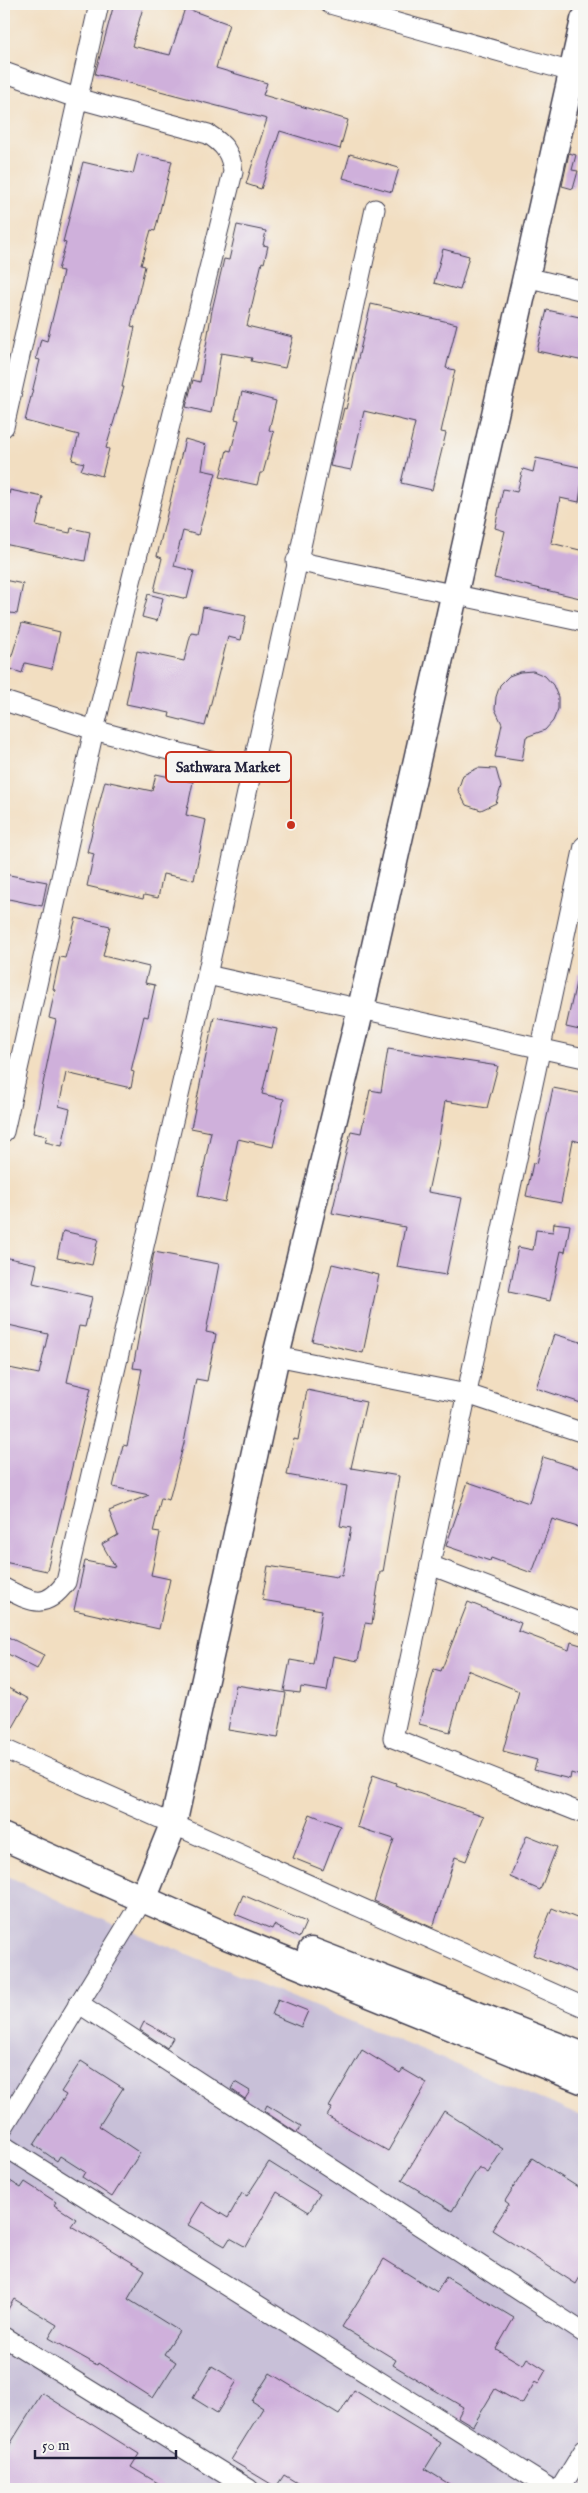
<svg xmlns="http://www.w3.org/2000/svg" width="588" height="2493" font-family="'IM FELL English',serif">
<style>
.industrial{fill:#c8c0d8}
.building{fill:#cfb0db}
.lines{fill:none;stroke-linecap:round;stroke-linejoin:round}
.street-casing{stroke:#413e4f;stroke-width:21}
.secondary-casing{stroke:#413e4f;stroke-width:29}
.street{stroke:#fff;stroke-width:19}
.secondary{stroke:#fff;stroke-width:26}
.leader{fill:none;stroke:#c8321e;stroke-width:2}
.callout-dot{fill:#c8321e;stroke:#f6f6f2;stroke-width:2}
.callout{fill:#f6f6f2;stroke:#c8321e;stroke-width:2}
.callout-label{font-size:15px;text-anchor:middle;font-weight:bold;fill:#22223b}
</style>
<rect width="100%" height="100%" fill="#f6f6f2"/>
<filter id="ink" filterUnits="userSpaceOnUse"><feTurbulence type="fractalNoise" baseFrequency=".02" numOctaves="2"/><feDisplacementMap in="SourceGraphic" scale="10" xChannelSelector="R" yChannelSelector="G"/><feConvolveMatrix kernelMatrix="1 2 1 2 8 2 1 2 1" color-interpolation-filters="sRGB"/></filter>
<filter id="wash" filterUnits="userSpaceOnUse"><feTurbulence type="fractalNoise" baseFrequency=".0096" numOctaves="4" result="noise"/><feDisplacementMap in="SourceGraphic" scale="20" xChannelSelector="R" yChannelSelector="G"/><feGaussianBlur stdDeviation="1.12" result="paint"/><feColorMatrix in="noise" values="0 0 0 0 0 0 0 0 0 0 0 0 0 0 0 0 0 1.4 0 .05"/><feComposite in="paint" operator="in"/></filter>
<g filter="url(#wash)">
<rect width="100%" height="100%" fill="#f2dec1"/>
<polygon class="industrial" points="4,1874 70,1906 584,2117 584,2489 4,2489"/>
<g id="blocks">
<g class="building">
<polygon points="114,4 144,4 132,46 170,55 185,8 229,24 216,68 267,83 263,95 348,120 340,149 280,131 261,189 246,184 267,119 95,74"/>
<polygon points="569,153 576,155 572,170 578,171 573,189 562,186"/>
<polygon points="138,154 172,161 155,231 151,230 141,265 145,266 131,326 135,327 122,387 124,387 106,448 109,449 102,476 81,470 84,463 72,460 79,435 25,421 40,360 36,359 41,339 47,341 57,300 63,271 58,270 66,243 63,242 83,162 133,174"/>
<polygon points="350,154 399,168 392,192 343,178"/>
<polygon points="237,225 266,231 263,245 268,246 264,263 262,262 247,326 293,337 285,368 251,361 252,358 221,353 211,413 186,407 193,380 200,382 212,310 224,259 229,260"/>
<polygon points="443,249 469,256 460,290 434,283"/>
<polygon points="371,304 457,324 446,368 455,370 441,432 446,433 432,490 401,483 415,423 364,411 351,470 330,466 344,408 346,409"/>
<polygon points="547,310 584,318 584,361 537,351"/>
<polygon points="242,392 276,401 269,430 274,432 263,473 260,473 257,485 220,477 227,450 231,451 239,420 235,419"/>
<polygon points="185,439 206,445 202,470 216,473 198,535 183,531 174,566 194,571 187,599 154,591 162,558 157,556"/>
<polygon points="536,458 584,468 579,502 560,498 551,543 584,551 584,599 494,578 505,531 495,528 503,489 517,492 523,469 533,472"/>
<polygon points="10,490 43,497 36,526 70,533 71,528 90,532 85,561 4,544 4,519"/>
<polygon points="4,580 23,584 17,614 4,612"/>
<polygon points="148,594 163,598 157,621 142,617"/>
<polygon points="203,607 246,616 241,640 228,637 205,726 169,717 170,713 126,704 137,651 184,661 191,633 198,634"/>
<polygon points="22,623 60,632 52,669 25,663 22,673 8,668"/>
<polygon points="533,671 545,676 553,685 558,697 558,709 553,721 545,730 526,737 522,761 495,757 502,724 495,709 496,697 500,685 509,676 520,672"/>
<polygon points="478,768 496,769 501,787 496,803 481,810 466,805 458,790 463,775"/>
<polygon points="156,774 193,782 186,815 206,820 194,880 163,874 158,898 144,895 143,899 87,886 94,854 87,852 105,781 152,791"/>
<polygon points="4,874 47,882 42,906 4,898"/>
<polygon points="76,918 110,926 103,956 149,967 145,983 155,985 148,1017 144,1016 131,1071 134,1072 131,1088 66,1073 59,1106 70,1109 62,1146 45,1142 47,1136 33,1133 56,1020 49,1018 55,990 53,989 60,957 65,958"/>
<polygon points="578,974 584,974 584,1031 566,1027"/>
<polygon points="214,1017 277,1029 262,1094 284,1099 273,1147 238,1139 225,1202 198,1196 211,1132 191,1128"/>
<polygon points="388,1049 498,1066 487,1108 445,1101 438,1145 428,1192 462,1198 446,1275 397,1267 405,1227 332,1213 351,1131 361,1133 370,1090 381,1092"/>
<polygon points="553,1088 584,1094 584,1143 573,1140 561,1203 526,1196 533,1163 537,1164"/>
<polygon points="554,1223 570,1225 565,1252 561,1251 550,1301 509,1292 518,1247 533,1250 536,1230 553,1232"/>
<polygon points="63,1231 98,1239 92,1265 57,1258"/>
<polygon points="154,1252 219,1264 206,1332 216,1334 207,1381 196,1379 184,1443 169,1500 161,1498 153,1532 160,1533 151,1575 170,1579 159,1629 74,1610 85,1561 115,1567 102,1544 118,1535 109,1511 149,1495 113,1487 123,1445 127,1446 142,1369 133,1368"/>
<polygon points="4,1257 37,1264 33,1283 92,1297 85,1327 79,1326 67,1382 91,1388 47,1571 4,1562 4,1367 39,1374 48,1334 4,1324"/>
<polygon points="332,1264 379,1275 363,1353 312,1341"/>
<polygon points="554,1334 584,1343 584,1404 536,1388"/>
<polygon points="307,1390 366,1402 351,1468 399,1476 383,1572 380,1572 372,1624 365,1623 358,1661 333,1656 327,1691 301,1687 300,1693 284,1691 290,1660 313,1664 322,1610 262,1600 268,1566 337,1577 338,1575 342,1576 351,1528 340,1526 347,1486 287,1475 294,1439 298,1440"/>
<polygon points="543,1457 584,1470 584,1529 552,1519 532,1573 491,1558 490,1561 446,1546 468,1482 529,1503"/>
<polygon points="468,1602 521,1623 518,1631 569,1650 571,1642 584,1646 584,1777 571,1773 570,1779 534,1770 537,1760 503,1751 519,1691 467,1670 450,1732 419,1724 434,1669 441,1671"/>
<polygon points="4,1635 44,1655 37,1669 4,1652"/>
<polygon points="236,1685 286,1693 278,1738 228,1730"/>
<polygon points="8,1688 29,1699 7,1738 4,1738 4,1696"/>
<polygon points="373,1775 396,1783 395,1785 484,1816 466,1861 455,1857 433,1928 374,1901 394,1839 357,1827"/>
<polygon points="310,1814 340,1826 323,1870 293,1858"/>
<polygon points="527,1835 557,1847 540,1890 510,1877"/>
<polygon points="243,1895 306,1922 299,1938 274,1925 272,1929 235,1914"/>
<polygon points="552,1908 584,1921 584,1975 533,1955"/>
<polygon points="278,1999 308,2011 301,2027 272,2015"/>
<polygon points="144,2022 173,2038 167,2048 140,2030"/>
<polygon points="362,2050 400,2073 403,2069 427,2083 388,2151 327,2116 332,2108 329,2107"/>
<polygon points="81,2061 123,2088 99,2126 140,2153 112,2197 82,2177 85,2172 60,2156 57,2161 34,2145 66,2095 61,2092"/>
<polygon points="235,2082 250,2091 245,2099 231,2089"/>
<polygon points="267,2105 301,2126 297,2133 264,2111"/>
<polygon points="444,2111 503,2149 488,2173 479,2167 452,2211 402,2180"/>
<polygon points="532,2158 584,2191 584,2270 576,2284 492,2230 509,2204 505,2201"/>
<polygon points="269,2162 320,2194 309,2212 277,2192 246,2247 230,2238 225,2246 188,2225 202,2202 228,2218 242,2193 247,2196"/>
<polygon points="4,2177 21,2188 25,2182 56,2202 54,2205 76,2219 71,2226 145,2270 128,2299 179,2331 164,2354 176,2362 153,2398 98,2363 97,2365 49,2338 57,2325 14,2299 4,2316"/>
<polygon points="384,2259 437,2292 446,2277 514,2318 496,2349 523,2365 527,2358 546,2370 538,2384 535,2382 522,2404 495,2389 473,2426 458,2417 463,2407 393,2365 396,2360 342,2327"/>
<polygon points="212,2366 237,2381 217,2413 193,2398"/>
<polygon points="270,2373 339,2415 354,2390 441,2443 425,2469 457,2489 307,2489 284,2475 276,2487 231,2460 263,2408 252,2401"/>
<polygon points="42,2393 139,2454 131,2467 168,2489 4,2489 4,2454"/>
</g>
</g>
</g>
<g filter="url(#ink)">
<use href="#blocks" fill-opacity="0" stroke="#413e4f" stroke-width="1"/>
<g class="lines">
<defs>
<g id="street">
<polyline points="330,4 572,72"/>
<path d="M4,72L76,98L208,134C224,144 231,153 233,172L94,730L4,1132"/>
<polyline points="526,277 584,291"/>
<polyline points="4,427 99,4"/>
<polyline points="296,561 584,622"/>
<polyline points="4,701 94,730 251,772"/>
<polyline points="584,846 393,1738 584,1814"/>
<polyline points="207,975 584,1058"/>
<polyline points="276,1356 467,1394 584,1433"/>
<polyline points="430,1565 584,1624"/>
<path d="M4,1588C32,1602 45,1611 66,1582L207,975L375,209"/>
<polyline points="4,1749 584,2007"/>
<polyline points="78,2003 584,2333"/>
<polyline points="4,2126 143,1899"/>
<polyline points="4,2146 551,2489"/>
<polyline points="4,2337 249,2489"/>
<polyline points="560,2489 584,2450"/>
</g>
<g id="secondary">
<polyline points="4,1837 224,1935 584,2081"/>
<polyline points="143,1899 173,1825 276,1356 361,1008 584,20"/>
<polyline points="311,1951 584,2056"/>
</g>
</defs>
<use href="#street" class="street-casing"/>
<use href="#secondary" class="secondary-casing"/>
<use href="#street" class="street"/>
<use href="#secondary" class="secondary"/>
</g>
</g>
<path class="leader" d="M291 825L291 767"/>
<circle class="callout-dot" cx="291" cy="825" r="5"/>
<rect class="callout" x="166" y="752" width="125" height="30" rx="5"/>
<g class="callout-label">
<text x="228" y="772">Sathwara Market</text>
</g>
<rect width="588" height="2493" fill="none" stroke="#f6f6f2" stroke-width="20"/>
<path d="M35 2450v8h141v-8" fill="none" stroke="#22223b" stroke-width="2.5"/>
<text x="42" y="2450" font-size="15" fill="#22223b" stroke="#f6f6f2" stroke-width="4" paint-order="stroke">50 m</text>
</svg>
